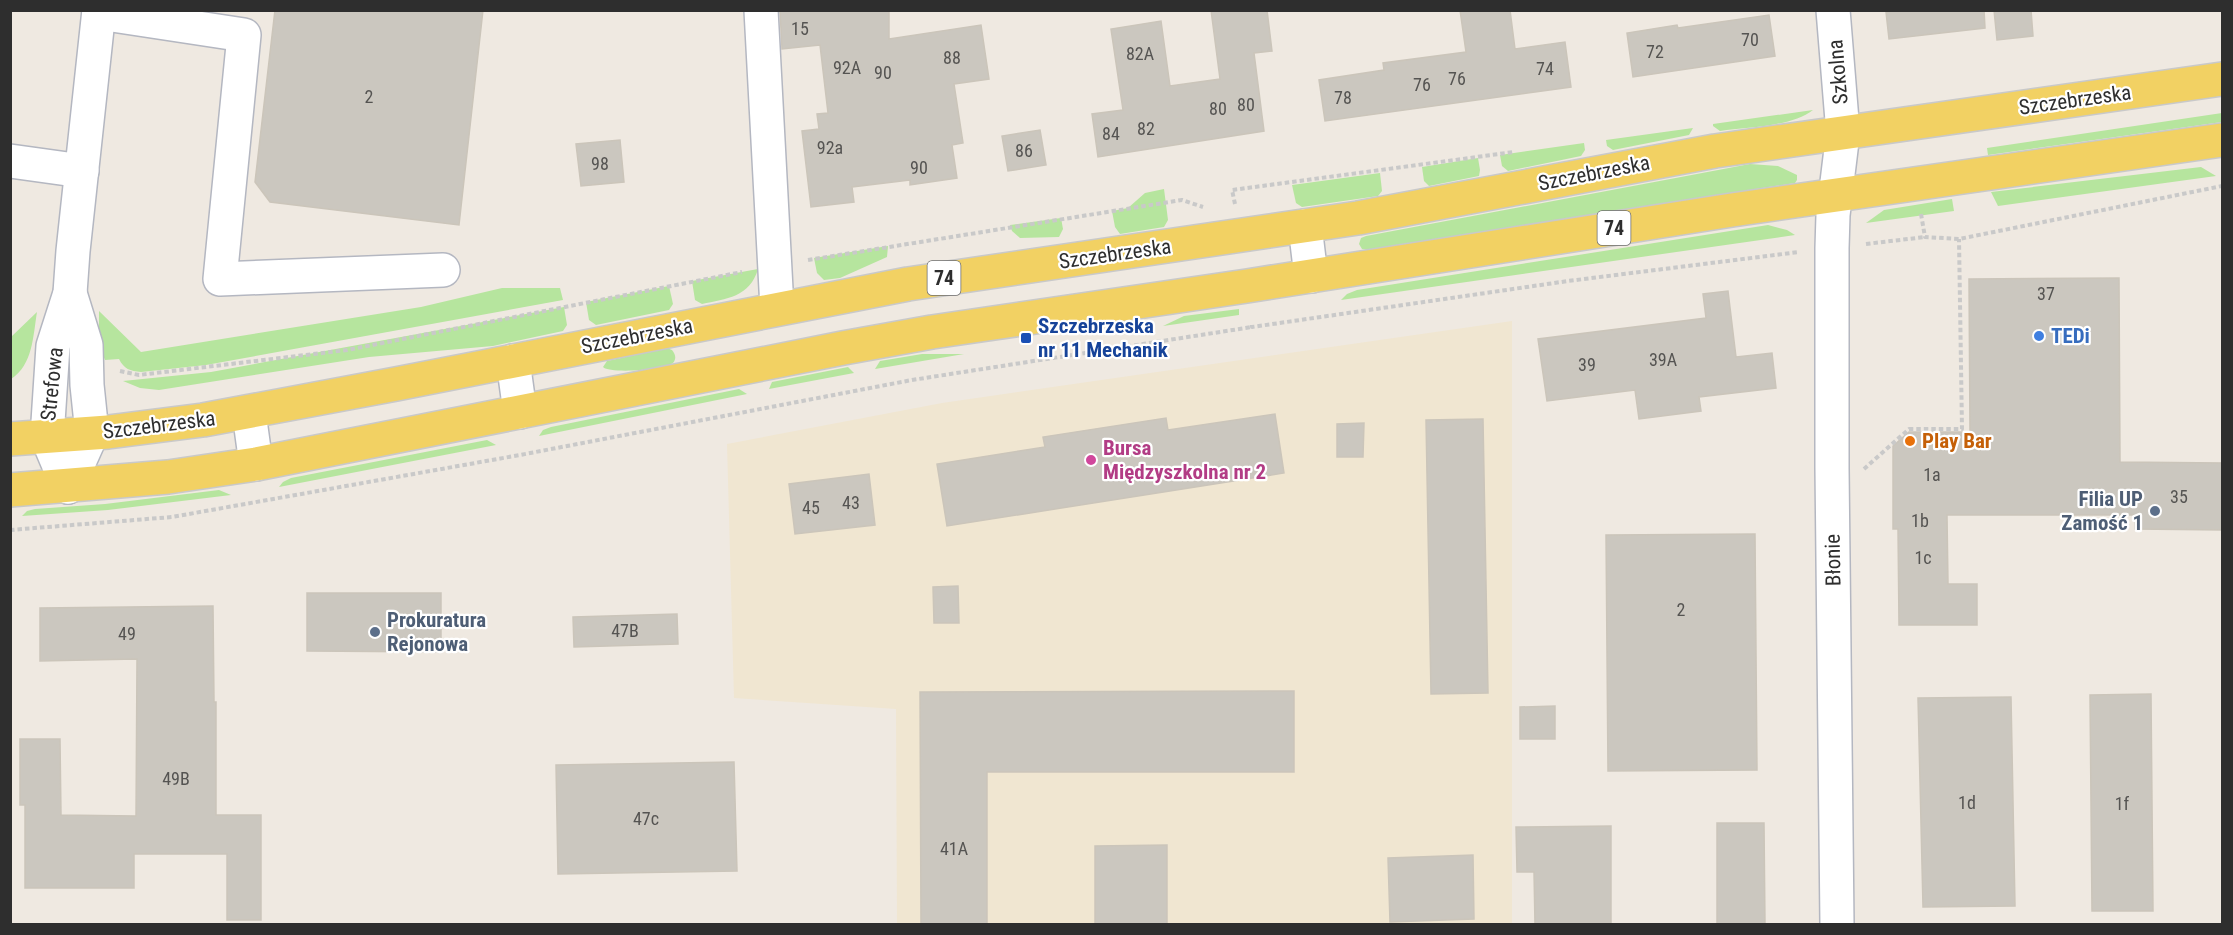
<svg xmlns="http://www.w3.org/2000/svg" width="2233" height="935" font-family="'Roboto Condensed',sans-serif">
<style>
.education{fill:#f0e6d1}
.green{fill:#b6e59e}
.building{fill:#cbc7bf;stroke:#cbc5ba;stroke-width:1.5}
.lines{fill:none;stroke-linecap:round;stroke-linejoin:round}
.minor-casing{stroke:#b4b7c1;stroke-width:36}
.major-casing{stroke:#c9c9c9;stroke-width:36}
.path{stroke:#c9c9c9;stroke-width:4;stroke-dasharray:4.5 3;stroke-linecap:butt}
.minor{stroke:#fff;stroke-width:33}
.major{stroke:#f2d163;stroke-width:33}
.shop-dot{fill:#3f7fe0;stroke:#fff;stroke-width:2}
.transit-dot{fill:#1a4fb4;stroke:#fff;stroke-width:2}
.food-dot{fill:#e8710a;stroke:#fff;stroke-width:2}
.hotel-dot{fill:#d1479c;stroke:#fff;stroke-width:2}
.service-dot{fill:#5c6f8a;stroke:#fff;stroke-width:2}
.labels{text-anchor:middle;dominant-baseline:central;stroke-width:4.5;stroke-linejoin:round;paint-order:stroke}
.number-label{font-size:18px;fill:#555452}
.shield{fill:#fff;stroke:#6d6d6d;stroke-width:1.5}
.shield-label{font-size:20px;font-weight:bold;fill:#2e2e2e}
.street-label{font-size:21px;fill:#2e2e2e;stroke:#fff}
.transit-label{font-size:21px;font-weight:bold;fill:#164399;stroke:#fff;text-anchor:start}
.shop-label{font-size:21px;font-weight:bold;fill:#366cbe;stroke:#fff;text-anchor:start}
.food-label{font-size:21px;font-weight:bold;fill:#c56008;stroke:#fff;text-anchor:start}
.hotel-label{font-size:21px;font-weight:bold;fill:#b23c85;stroke:#fff;text-anchor:start}
.service-label{font-size:21px;font-weight:bold;fill:#4e5e75;stroke:#fff;text-anchor:end}
</style>
<rect width="100%" height="100%" fill="#efe9e1"/>
<polygon class="education" points="1512,321 1512,924 897,924 896,709 734,698 727,444 942,403"/>
<g class="green">
<path d="M1813,110C1791,127 1748,127 1720,131L1713,126V124Z"/>
<polygon points="2222,113 2222,122 1988,155 1987,148"/>
<polygon points="1693,128 1689,135 1613,150 1607,146 1606,140"/>
<polygon points="1584,143 1585,150 1581,156 1508,171 1502,166 1500,155"/>
<polygon points="1478,158 1480,170 1479,176 1429,186 1424,181 1422,167"/>
<polygon points="1750,164 1778,166 1797,175 1797,180 1795,183 1368,250 1362,249 1359,244 1361,238 1366,236"/>
<polygon points="2201,167 2216,176 1998,206 1991,192"/>
<polygon points="1380,173 1382,191 1378,196 1302,207 1296,203 1292,185"/>
<polygon points="1164,189 1168,220 1164,227 1120,234 1115,227 1112,211 1128,208 1145,193"/>
<polygon points="1952,199 1954,211 1866,223 1884,210"/>
<polygon points="1061,218 1063,229 1059,237 1020,238 1012,231 1010,225"/>
<polygon points="1768,225 1787,230 1795,235 1341,300 1347,294 1357,290"/>
<polygon points="888,246 887,257 840,278 824,280 817,273 814,258"/>
<path d="M758,269C750,297 726,299 702,304L695,300L692,281Z"/>
<polygon points="669,286 673,304 669,310 596,325 589,320 586,302"/>
<path d="M502,288H560L563,300L206,365L141,372C130,371 124,369 119,359L105,360C98,343 99,329 99,311L141,352L421,307Z"/>
<polygon points="564,307 567,325 563,331 493,346 369,357 159,390 140,388 123,381 211,372"/>
<polygon points="1239,309 1239,315 1163,326 1184,316"/>
<path d="M37,312C33,336 33,365 11,379V337Z"/>
<path d="M667,348L672,350C675,354 677,358 673,363C665,370 610,374 603,367L607,361Z"/>
<polygon points="922,354 964,354 875,369 880,361"/>
<polygon points="848,367 854,373 769,389 772,382"/>
<polygon points="739,389 747,394 539,436 543,430 551,427"/>
<polygon points="487,440 496,445 279,487 283,482 291,478"/>
<polygon points="219,490 231,495 108,510 22,516 27,511 35,509 105,504"/>
</g>
<g class="building">
<polygon points="275,10 483,10 459,225 270,202 255,182"/>
<polygon points="780,10 889,10 889,39 981,25 989,79 954,84 963,143 952,145 957,178 910,185 910,180 852,187 854,202 811,207 802,131 819,129 817,114 828,113 820,45 782,49"/>
<polygon points="1211,10 1267,10 1272,51 1254,53 1264,131 1098,157 1092,114 1123,110 1111,29 1161,21 1170,86 1220,79"/>
<polygon points="1460,10 1510,10 1515,49 1565,42 1571,87 1325,121 1319,80 1384,70 1383,63 1466,52"/>
<polygon points="1900,10 1984,10 1985,28 1889,39 1886,12"/>
<polygon points="1994,10 2031,10 2033,36 1997,40"/>
<polygon points="1769,15 1775,56 1633,77 1627,33 1677,25 1678,28"/>
<polygon points="1040,130 1046,165 1008,171 1002,136"/>
<polygon points="620,140 624,182 581,186 576,144"/>
<polygon points="2119,278 2120,462 2223,463 2223,530 2135,529 2135,515 1947,515 1948,584 1977,584 1977,625 1899,625 1898,529 1893,529 1893,446 1909,432 1970,432 1969,279"/>
<polygon points="1728,291 1736,357 1772,353 1776,388 1699,397 1701,411 1639,419 1635,390 1547,401 1538,339 1706,318 1703,294"/>
<polygon points="1275,414 1284,473 947,526 937,464 1045,447 1043,437 1166,418 1168,430"/>
<polygon points="1483,419 1488,693 1431,694 1426,420"/>
<polygon points="1364,423 1363,457 1337,457 1337,424"/>
<polygon points="869,474 875,525 795,534 789,484"/>
<polygon points="1755,534 1757,770 1608,771 1606,535"/>
<polygon points="958,586 959,623 934,623 933,587"/>
<polygon points="307,593 441,593 441,652 307,651"/>
<polygon points="213,606 214,702 216,702 216,815 261,815 261,920 227,920 227,854 134,854 134,888 25,888 25,805 20,805 20,739 60,739 61,815 136,816 137,659 40,661 40,608"/>
<polygon points="677,614 678,644 574,647 573,617"/>
<polygon points="1294,691 1294,772 987,772 987,924 921,924 920,692"/>
<polygon points="2151,694 2153,911 2092,911 2090,695"/>
<polygon points="2011,697 2015,906 1923,907 1918,698"/>
<polygon points="1555,706 1555,739 1520,739 1520,707"/>
<polygon points="734,762 737,871 558,874 556,765"/>
<polygon points="1717,823 1764,823 1765,924 1717,924"/>
<polygon points="1611,826 1611,924 1535,924 1534,872 1517,872 1516,827"/>
<polygon points="1167,845 1167,924 1095,924 1095,846"/>
<polygon points="1473,855 1474,919 1390,922 1388,858"/>
</g>
<g class="lines">
<defs>
<g id="minor">
<polyline points="761,10 777,308"/>
<polyline points="1833,10 1843,133 1833,215 1832,248 1832,468 1837,924"/>
<polyline points="99,13 244,35 220,279 443,270"/>
<polyline points="10,161 82,171"/>
<polyline points="1305,226 1311,276"/>
<polyline points="513,361 520,412"/>
<polyline points="249,413 256,464"/>
<polyline points="68,487 47,437 53,346 70,293 73,251 99,10"/>
<polyline points="68,487 92,433 87,385 86,345 70,293"/>
</g>
<g id="major">
<polyline points="10,439 108,432 203,420 396,384 908,284 1358,218 1715,151 2222,79"/>
<polyline points="10,490 168,477 256,464 843,348 932,332 1247,286 1732,210 2222,140"/>
</g>
</defs>
<use href="#minor" class="minor-casing"/>
<use href="#major" class="major-casing"/>
<g class="path">
<polyline points="1235,204 1232,190 1514,152"/>
<polyline points="1921,214 1925,237 1959,239 2222,186"/>
<polyline points="1866,244 1925,237"/>
<polyline points="808,260 1182,200 1203,207"/>
<polyline points="1252,325 1252,327 1568,281 1799,252"/>
<polyline points="120,371 139,375 347,350 742,272"/>
<polyline points="1864,469 1909,429 1962,429 1959,239"/>
<polyline points="10,530 172,517 520,455 912,380 1252,327"/>
</g>
<use href="#minor" class="minor"/>
<use href="#major" class="major"/>
</g>
<circle class="shop-dot" cx="2039" cy="336" r="6"/>
<rect class="transit-dot" x="1020" y="332" width="12" height="12" rx="3"/>
<circle class="food-dot" cx="1910" cy="441" r="6"/>
<circle class="hotel-dot" cx="1091" cy="460" r="6"/>
<g class="service-dot">
<circle cx="2155" cy="511" r="6"/>
<circle cx="375" cy="632" r="6"/>
</g>
<g class="labels">
<g class="number-label">
<text x="800" y="28">15</text>
<text x="1750" y="39">70</text>
<text x="1655" y="51">72</text>
<text x="1140" y="53">82A</text>
<text x="952" y="57">88</text>
<text x="847" y="67">92A</text>
<text x="1545" y="68">74</text>
<text x="883" y="72">90</text>
<text x="1457" y="78">76</text>
<text x="1422" y="84">76</text>
<text x="369" y="96">2</text>
<text x="1343" y="97">78</text>
<text x="1246" y="104">80</text>
<text x="1218" y="108">80</text>
<text x="1146" y="128">82</text>
<text x="1111" y="133">84</text>
<text x="830" y="147">92a</text>
<text x="1024" y="150">86</text>
<text x="600" y="163">98</text>
<text x="919" y="167">90</text>
<text x="2046" y="293">37</text>
<text x="1663" y="359">39A</text>
<text x="1587" y="364">39</text>
<text x="1932" y="474">1a</text>
<text x="2179" y="496">35</text>
<text x="851" y="502">43</text>
<text x="811" y="507">45</text>
<text x="1920" y="520">1b</text>
<text x="1923" y="557">1c</text>
<text x="1681" y="609">2</text>
<text x="625" y="630">47B</text>
<text x="127" y="633">49</text>
<text x="176" y="778">49B</text>
<text x="1967" y="802">1d</text>
<text x="2122" y="803">1f</text>
<text x="646" y="818">47c</text>
<text x="954" y="848">41A</text>
</g>
<g class="shield">
<rect x="1597.5" y="211" width="33" height="34" rx="4.5"/>
<rect x="927.5" y="261" width="33" height="34" rx="4.5"/>
</g>
<g class="shield-label">
<text x="1614" y="228">74</text>
<text x="944" y="278">74</text>
</g>
<g class="street-label">
<text transform="translate(1838 72) rotate(-95)">Szkolna</text>
<text transform="translate(2075 100) rotate(-8)">Szczebrzeska</text>
<text transform="translate(1594 173) rotate(-11)">Szczebrzeska</text>
<text transform="translate(1115 254) rotate(-8)">Szczebrzeska</text>
<text transform="translate(637 336) rotate(-11)">Szczebrzeska</text>
<text transform="translate(52 384) rotate(-84)">Strefowa</text>
<text transform="translate(159 425) rotate(-7)">Szczebrzeska</text>
<text transform="translate(1833 560) rotate(-91)">Błonie</text>
</g>
<g class="transit-label">
<text x="1038" y="326">Szczebrzeska<tspan x="1038" dy="24">nr 11 Mechanik</tspan></text>
</g>
<g class="shop-label">
<text x="2051" y="336">TEDi</text>
</g>
<g class="food-label">
<text x="1922" y="441">Play Bar</text>
</g>
<g class="hotel-label">
<text x="1103" y="448">Bursa<tspan x="1103" dy="24">Międzyszkolna nr 2</tspan></text>
</g>
<g class="service-label">
<text x="2143" y="499">Filia UP<tspan x="2143" dy="24">Zamość 1</tspan></text>
<text x="387" y="620" text-anchor="start">Prokuratura<tspan x="387" dy="24">Rejonowa</tspan></text>
</g>
</g>
<rect width="2233" height="935" fill="none" stroke="#2e2e2e" stroke-width="24"/>
</svg>
